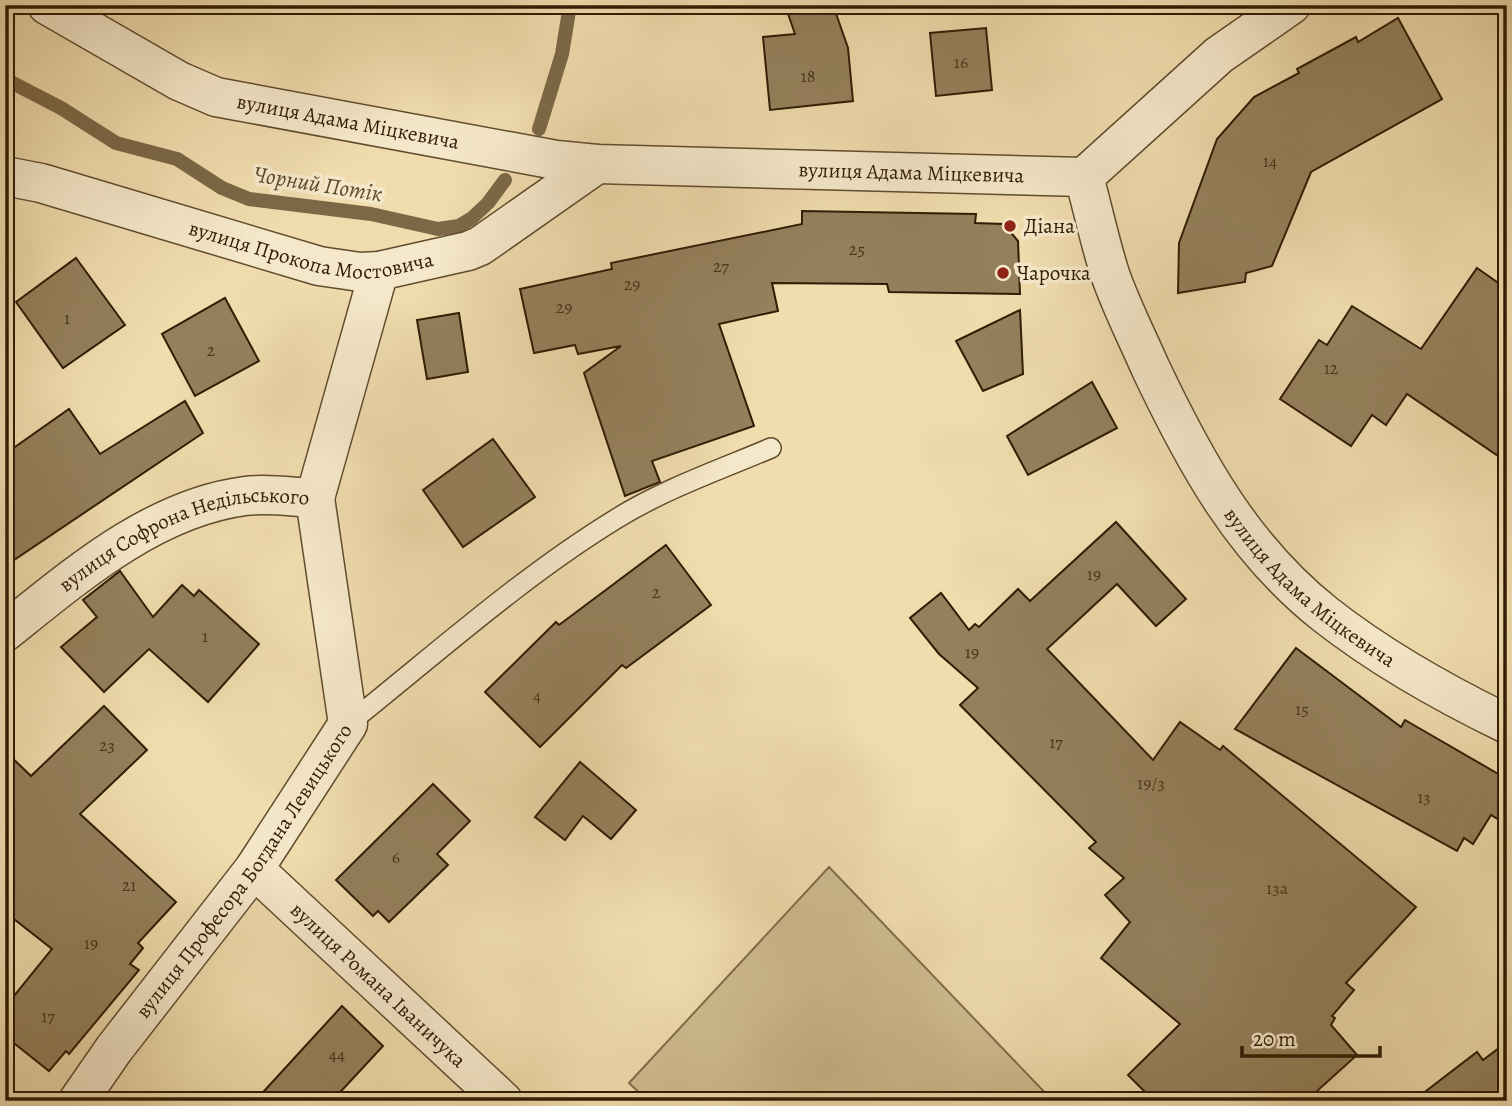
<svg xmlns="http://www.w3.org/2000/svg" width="1512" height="1106" font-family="Alegreya,serif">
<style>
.green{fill:#cfbb90;stroke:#806c4a;stroke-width:2}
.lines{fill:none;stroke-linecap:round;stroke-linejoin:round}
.stream{stroke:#7c6847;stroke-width:14}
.building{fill:#94805c;stroke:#301c04;stroke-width:2}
.service-casing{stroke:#604c2e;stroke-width:22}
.minor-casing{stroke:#604c2e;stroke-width:41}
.tertiary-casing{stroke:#604c2e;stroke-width:41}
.service{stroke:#f5e8ca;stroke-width:19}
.minor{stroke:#f5e8ca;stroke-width:38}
.tertiary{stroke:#f5e8ca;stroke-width:38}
.poi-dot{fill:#8f2418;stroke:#f5e8ca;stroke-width:2.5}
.labels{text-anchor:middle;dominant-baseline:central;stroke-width:7;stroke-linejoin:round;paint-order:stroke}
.number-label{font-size:18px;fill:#49351a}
.street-label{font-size:21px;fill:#301c04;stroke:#f5e8ca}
.poi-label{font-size:21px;fill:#301c04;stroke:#f5e8ca;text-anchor:start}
.water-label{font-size:23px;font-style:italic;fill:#5c482b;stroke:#f5e8ca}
</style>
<rect width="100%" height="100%" fill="#f0dcad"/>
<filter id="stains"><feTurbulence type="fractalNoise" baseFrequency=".00286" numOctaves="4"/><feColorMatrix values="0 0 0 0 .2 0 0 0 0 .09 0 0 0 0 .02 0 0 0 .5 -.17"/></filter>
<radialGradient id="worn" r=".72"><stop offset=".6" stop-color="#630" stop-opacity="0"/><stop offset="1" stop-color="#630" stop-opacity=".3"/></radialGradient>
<polygon class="green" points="829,867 1053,1101 648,1101 629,1083"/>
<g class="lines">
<g class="stream">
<polyline points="5,79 61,108 116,143 177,159 222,188 249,199 371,214 438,229 459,226 472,218 488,203 505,180"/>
<polyline points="539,129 562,54 570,5"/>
</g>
</g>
<g class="building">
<polygon points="785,5 833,5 848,48 853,101 770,110 763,37 795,34"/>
<polygon points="1398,18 1442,99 1311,172 1272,266 1246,273 1245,282 1178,293 1179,243 1217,139 1254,97 1299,73 1297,69 1356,37 1358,42"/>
<polygon points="986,28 992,90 936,96 930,33"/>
<polygon points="802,211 976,214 975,223 1004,224 1018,241 1020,294 889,292 887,284 772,283 778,311 719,324 754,426 652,461 660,482 625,496 584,373 621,346 578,354 575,345 534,353 520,289 612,269 611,263 802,224"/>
<polygon points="76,258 125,325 63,368 16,302"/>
<polygon points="1477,268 1507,289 1507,462 1407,394 1386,425 1372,415 1351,446 1280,399 1319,340 1327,345 1352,306 1421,349"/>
<polygon points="225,298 259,361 195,396 162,334"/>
<polygon points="1020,310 1023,374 983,391 956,341"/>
<polygon points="459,313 468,372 427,379 417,320"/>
<polygon points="1092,382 1117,428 1028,475 1007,436"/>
<polygon points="185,401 203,433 5,566 5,454 69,409 100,454"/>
<polygon points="493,439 535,497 463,547 423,490"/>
<polygon points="1116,522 1186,599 1156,626 1117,584 1047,649 1153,760 1180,722 1220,750 1223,746 1416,907 1346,983 1354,990 1332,1016 1335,1018 1331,1025 1357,1055 1306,1101 1154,1101 1128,1075 1180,1024 1101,958 1130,922 1105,895 1124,878 1089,848 1096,842 960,705 978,688 939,654 910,618 941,593 969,630 975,624 979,627 1018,589 1030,601"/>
<polygon points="666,545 711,605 626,668 622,665 540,747 485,692 556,622 559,625"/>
<polygon points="120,571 153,617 182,585 194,596 199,590 259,644 208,702 149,649 104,692 61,647 97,617 83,600"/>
<polygon points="1296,648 1401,727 1405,720 1507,779 1507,825 1491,815 1473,844 1464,838 1457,851 1235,729"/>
<polygon points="104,706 147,750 80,814 176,902 138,943 143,948 130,964 139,970 69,1054 66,1051 49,1071 5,1036 5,1007 52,949 5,912 5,751 31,776"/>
<polygon points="580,762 636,810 611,839 583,816 565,840 535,817"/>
<polygon points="433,784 470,821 437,854 448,865 389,922 378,911 373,916 336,880"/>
<polygon points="342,1006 383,1046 332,1101 255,1101"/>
<polygon points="1507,1042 1507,1101 1413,1101 1477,1052 1483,1060"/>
</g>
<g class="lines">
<defs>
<path id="service" d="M348,724C436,654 520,578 616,519C664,489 719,470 771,448"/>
<g id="minor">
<path id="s1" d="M5,176L41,183L319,266L360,272L379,271L468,251L480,246L597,164"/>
<path id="s2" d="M5,632C75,576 153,508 245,496C267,493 292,497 315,498L379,271"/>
<path id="s3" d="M254,869L503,1101"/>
<path id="s4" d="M78,1101L114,1049L254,869L348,724L315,498"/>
</g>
<g id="tertiary">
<path id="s5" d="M47,5L179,81L216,97L556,160L597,164L1084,177"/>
<path id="s6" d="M1084,177C1093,209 1100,243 1110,274C1121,306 1137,337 1150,367C1194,460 1242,549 1326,615C1381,658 1445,694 1507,724"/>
<polyline points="1084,177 1219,55 1291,5"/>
</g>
</defs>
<use href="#service" class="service-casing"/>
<use href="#minor" class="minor-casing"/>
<use href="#tertiary" class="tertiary-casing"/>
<use href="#service" class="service"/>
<use href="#minor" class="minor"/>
<use href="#tertiary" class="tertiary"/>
</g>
<g class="poi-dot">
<circle cx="1010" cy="226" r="7"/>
<circle cx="1003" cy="273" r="7"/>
</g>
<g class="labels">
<g class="number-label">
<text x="961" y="62">16</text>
<text x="808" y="76">18</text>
<text x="1270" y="161">14</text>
<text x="857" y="249">25</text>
<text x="721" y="266">27</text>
<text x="632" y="284">29</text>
<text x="564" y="307">29</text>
<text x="67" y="318">1</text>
<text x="211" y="350">2</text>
<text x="1331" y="368">12</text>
<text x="1094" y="574">19</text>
<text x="656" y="592">2</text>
<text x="205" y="636">1</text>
<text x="972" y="652">19</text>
<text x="537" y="695">4</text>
<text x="1302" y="709">15</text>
<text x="1056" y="742">17</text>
<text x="107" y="745">23</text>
<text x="1151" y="783">19/3</text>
<text x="1424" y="797">13</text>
<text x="396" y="857">6</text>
<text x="129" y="885">21</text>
<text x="1277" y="888">13а</text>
<text x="91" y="943">19</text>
<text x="48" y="1016">17</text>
<text x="337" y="1054">44</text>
</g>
<g class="street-label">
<text stroke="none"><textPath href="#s5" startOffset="327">вулиця Адама Міцкевича</textPath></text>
<text stroke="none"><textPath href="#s5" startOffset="894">вулиця Адама Міцкевича</textPath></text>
<text stroke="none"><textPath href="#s1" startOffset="317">вулиця Прокопа Мостовича</textPath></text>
<text stroke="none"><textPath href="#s2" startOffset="208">вулиця Софрона Недільського</textPath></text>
<text stroke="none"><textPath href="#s6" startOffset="478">вулиця Адама Міцкевича</textPath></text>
<text stroke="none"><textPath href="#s4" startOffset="284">вулиця Професора Богдана Левицького</textPath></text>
<text stroke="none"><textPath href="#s3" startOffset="170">вулиця Романа Іваничука</textPath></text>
</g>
<g class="poi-label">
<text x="1024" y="226">Діана</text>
<text x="1017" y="273">Чарочка</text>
</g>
<g class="water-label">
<text transform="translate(318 184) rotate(9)">Чорний Потік</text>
</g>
</g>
<rect width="1512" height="1106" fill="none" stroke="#f0dcad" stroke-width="28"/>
<rect x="7" y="7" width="1498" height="1092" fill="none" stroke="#301c04" stroke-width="3.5"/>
<rect x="14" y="14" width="1484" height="1078" fill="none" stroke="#301c04" stroke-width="2"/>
<path d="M1242 1046v10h138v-10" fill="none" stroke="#301c04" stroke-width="3.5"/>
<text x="1253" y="1046" font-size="21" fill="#301c04" stroke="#f5e8ca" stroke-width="5" paint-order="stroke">20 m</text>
<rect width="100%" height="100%" filter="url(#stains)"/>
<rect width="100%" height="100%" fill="url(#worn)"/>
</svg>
